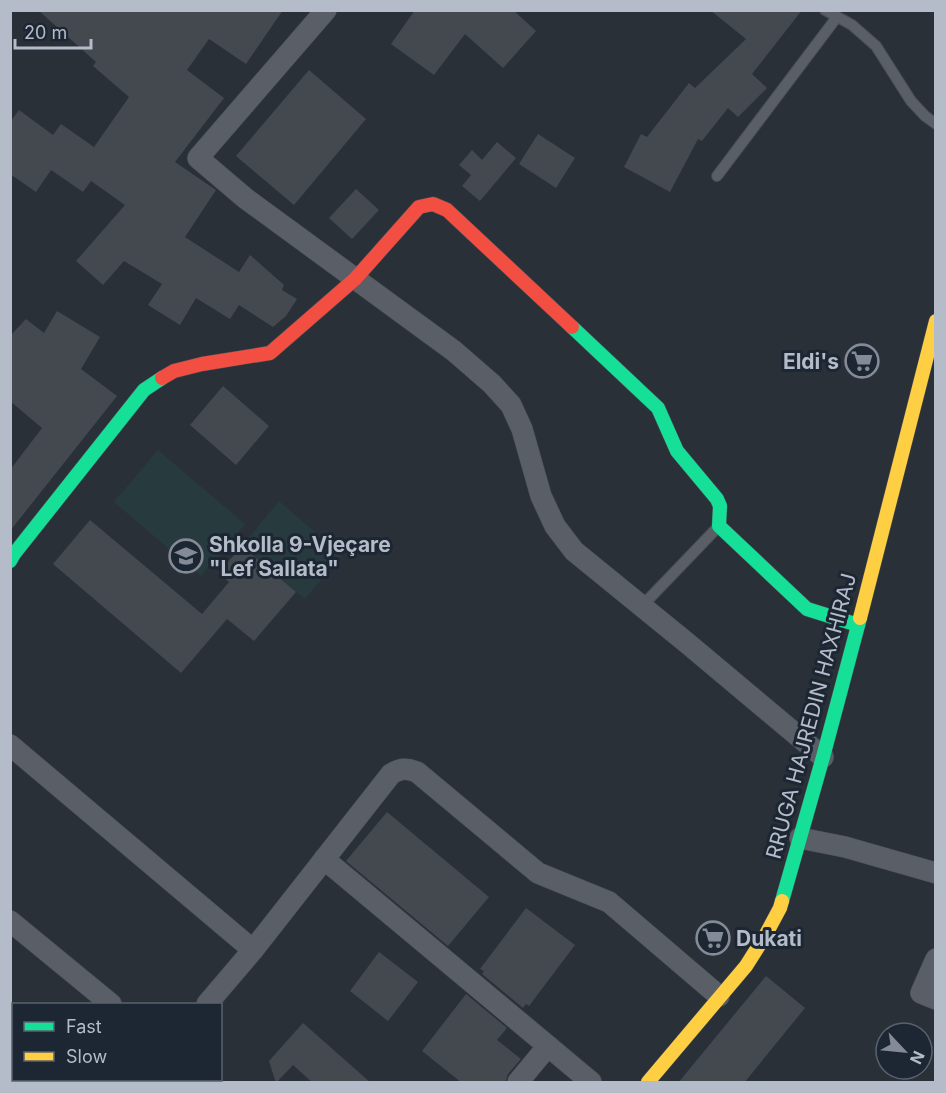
<svg xmlns="http://www.w3.org/2000/svg" width="946" height="1093" font-family="Inter,sans-serif">
<style>
.green{fill:#273a3e}
.building{fill:#444950}
.lines{fill:none;stroke-linecap:round;stroke-linejoin:round}
.lane-casing{stroke:#484c53;stroke-width:12}
.street-casing{stroke:#484c53;stroke-width:22}
.fast-casing{stroke:#484c53;stroke-width:15}
.slow-casing{stroke:#484c53;stroke-width:15}
.jam-casing{stroke:#484c53;stroke-width:15}
.lane{stroke:#5a5e66;stroke-width:10}
.street{stroke:#5a5e66;stroke-width:21}
.fast{stroke:#16e098;stroke-width:14}
.slow{stroke:#ffcf43;stroke-width:14}
.jam{stroke:#f24e42;stroke-width:14}
.labels{text-anchor:middle;dominant-baseline:central;stroke-width:6;stroke-linejoin:round;paint-order:stroke}
.poi-label{font-size:21px;font-weight:bold;fill:#b4bcc9;stroke:#1d2633;text-anchor:start}
.street-label{font-size:21px;fill:#b4bcc9;stroke:#1d2633}
</style>
<rect width="100%" height="100%" fill="#2a3038"/>
<g class="green">
<polygon points="158,450 245,524 201,576 114,502"/>
<polygon points="279,501 342,555 305,599 242,546"/>
</g>
<g class="building">
<polygon points="38,10 283,10 246,64 209,39 187,70 224,98 175,162 216,190 185,237 239,272 250,255 284,285 282,290 297,299 286,316 273,327 239,305 230,319 196,298 180,325 148,305 162,284 124,261 103,285 76,261 125,205 91,181 83,192 51,170 36,192 10,174 10,122 19,110 53,135 61,124 94,147 129,97 93,66 96,62"/>
<polygon points="415,10 513,10 536,31 503,68 465,34 434,75 391,44"/>
<polygon points="710,10 802,10 752,74 767,88 738,117 728,108 702,141 698,139 670,192 624,167 641,134 647,137 689,83 695,88 746,39"/>
<polygon points="309,70 366,119 294,205 236,156"/>
<polygon points="538,134 575,158 556,188 519,164"/>
<polygon points="497,142 516,158 480,201 462,186 471,175 459,165 472,150 482,160"/>
<polygon points="356,189 379,210 352,239 329,218"/>
<polygon points="57,311 100,337 81,369 117,396 10,531 10,470 42,428 10,401 10,336 26,319 44,333"/>
<polygon points="223,386 269,426 236,465 190,425"/>
<polygon points="90,520 202,614 229,582 218,573 242,546 296,592 254,641 227,619 181,673 53,564"/>
<polygon points="387,812 489,897 448,946 346,861"/>
<polygon points="526,908 575,945 529,1006 526,1004 523,1008 482,974 484,971 480,969"/>
<polygon points="379,952 418,982 388,1021 350,991"/>
<polygon points="766,976 805,1008 744,1083 678,1083"/>
<polygon points="466,994 507,1028 497,1040 521,1059 508,1074 505,1083 462,1083 422,1051"/>
<polygon points="303,1023 371,1083 313,1083 293,1065 276,1083 269,1061"/>
</g>
<g class="lines">
<defs>
<g id="lane">
<polyline points="825,10 852,25 876,46 911,101 925,116 936,124"/>
<polyline points="717,176 837,17"/>
<polyline points="642,606 717,528"/>
</g>
<g id="street">
<polyline points="326,10 198,158 245,198 454,351 492,384 511,405 522,429 541,496 555,526 574,551 687,643 823,757"/>
<polyline points="10,745 253,950"/>
<polyline points="800,838 845,847 936,873"/>
<polyline points="324,859 548,1046"/>
<polyline points="10,921 111,1004"/>
<polyline points="936,959 921,993 936,999"/>
<path d="M207,1004L253,950L391,774C401,768 406,768 417,772L538,873L609,902L719,996"/>
<polyline points="10,1047 14,1049"/>
<polyline points="52,1080 56,1082"/>
<polyline points="201,1080 205,1082"/>
<polyline points="518,1082 548,1046 591,1082"/>
</g>
<g id="fast">
<polyline points="572,327 658,408 677,451 717,499 720,506 719,526 807,609 858,625"/>
<polyline points="10,561 14,554 144,390 162,378"/>
<polyline points="782,901 823,757 860,618"/>
</g>
<g id="slow">
<polyline points="860,618 936,321"/>
<polyline points="648,1082 746,966 765,936 780,908 782,901"/>
</g>
<polyline id="jam" points="162,378 174,371 202,364 270,353 355,279 419,207 433,204 447,210 572,327"/>
</defs>
<use href="#lane" class="lane-casing"/>
<use href="#street" class="street-casing"/>
<use href="#fast" class="fast-casing"/>
<use href="#slow" class="slow-casing"/>
<use href="#jam" class="jam-casing"/>
<use href="#lane" class="lane"/>
<use href="#street" class="street"/>
<use href="#fast" class="fast"/>
<use href="#slow" class="slow"/>
<use href="#jam" class="jam"/>
</g>
<defs>
<symbol id="supermarket-ring" viewBox="-11 -11 22 22"><circle r="9.5" fill="#1d2633" stroke="#848b96" stroke-width="1.5"/><path d="M-6-5.5h2.5l.6 2H6L4.5 2H-2.5L-4.4-4H-6ZM-1.5 3.2a1.3 1.3 0 1 0 .1 0ZM3 3.2a1.3 1.3 0 1 0 .1 0Z" fill="#848b96"/></symbol>
<symbol id="school-ring" viewBox="-11 -11 22 22"><circle r="9.5" fill="#1d2633" stroke="#848b96" stroke-width="1.5"/><path d="M0-5L7-2L0 1L-7-2ZM-4 1L0 2.5L4 1V4Q0 6-4 4Z" fill="#848b96"/></symbol>
</defs>
<g fill-rule="evenodd">
<use href="#supermarket-ring" x="843" y="342" width="38" height="38"/>
<use href="#school-ring" x="167" y="537" width="38" height="38"/>
<use href="#supermarket-ring" x="694" y="919" width="38" height="38"/>
</g>
<g class="labels">
<g class="poi-label">
<text x="839" y="361" text-anchor="end">Eldi's</text>
<text x="209" y="544">Shkolla 9-Vjeçare<tspan x="209" dy="24">"Lef Sallata"</tspan></text>
<text x="736" y="938">Dukati</text>
</g>
<g class="street-label">
<text transform="translate(811 716) rotate(-75)">RRUGA HAJREDIN HAXHIRAJ</text>
</g>
</g>
<rect width="946" height="1093" fill="none" stroke="#b4bcc9" stroke-width="24"/>
<rect x="12" y="1003" width="210" height="78" fill="#1d2633" stroke="#59626f" stroke-width="1.5"/>
<rect x="24" y="1022" width="30" height="9" fill="#16e098" stroke="#59626f" stroke-width="1.5"/>
<text x="66" y="1033" font-size="18" fill="#b4bcc9">Fast</text>
<rect x="24" y="1052" width="30" height="9" fill="#ffcf43" stroke="#59626f" stroke-width="1.5"/>
<text x="66" y="1063" font-size="18" fill="#b4bcc9">Slow</text>
<g transform="translate(904 1051) rotate(116)"><circle r="28" fill="#1d2633" stroke="#59626f" stroke-width="1.5"/>
<path d="M0-4.5L10 22L0 15L-10 22Z" fill="#848b96"/>
<text y="-9" font-size="16" font-weight="bold" text-anchor="middle" fill="#b4bcc9">N</text>
</g>
<path d="M15 39v9h76v-9" fill="none" stroke="#b4bcc9" stroke-width="3"/>
<text x="24" y="39" font-size="18" fill="#b4bcc9" stroke="#1d2633" stroke-width="4.5" paint-order="stroke">20 m</text>
</svg>
